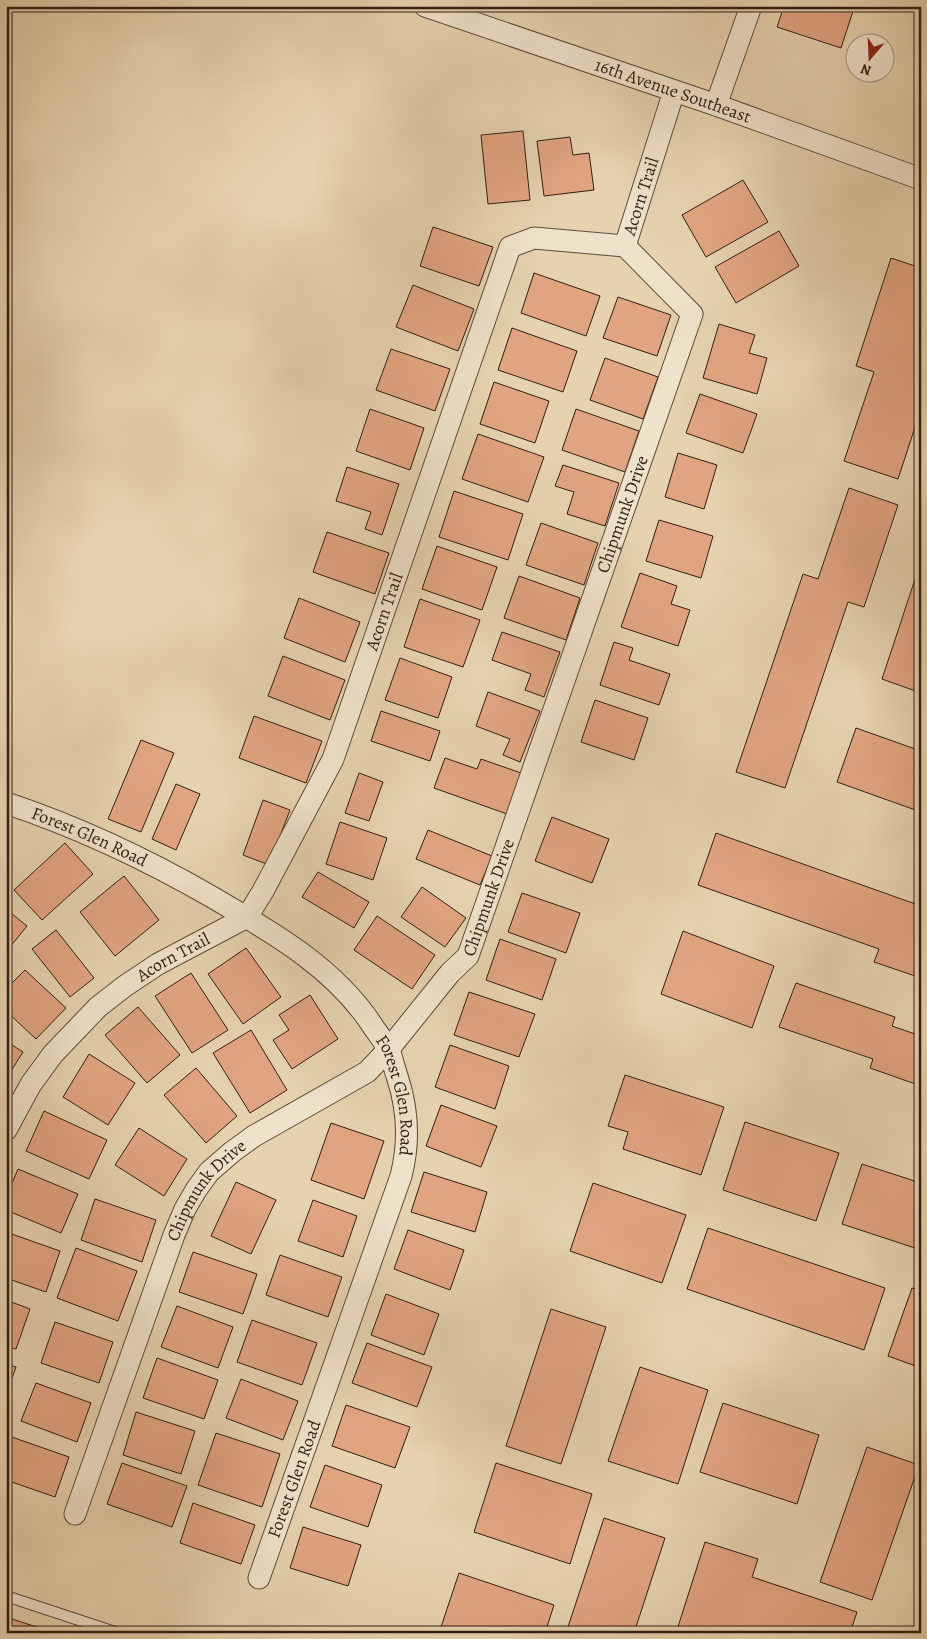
<svg xmlns="http://www.w3.org/2000/svg" width="927" height="1639" font-family="Alegreya,serif">
<style>
.building{fill:#e1a481;stroke:#311f12}
.lines{fill:none;stroke-linecap:round;stroke-linejoin:round}
.lane-casing{stroke:#5e4c39;stroke-width:12}
.street-casing{stroke:#5e4c39;stroke-width:23}
.lane{stroke:#efe2cb;stroke-width:10}
.street{stroke:#efe2cb;stroke-width:21}
.labels{text-anchor:middle;dominant-baseline:central;stroke-width:4.5;stroke-linejoin:round;paint-order:stroke}
.street-label{font-size:18px;fill:#311f12;stroke:#efe2cb}
</style>
<rect width="100%" height="100%" fill="#e6d2af"/>
<filter id="stains"><feTurbulence type="fractalNoise" baseFrequency=".004" numOctaves="4"/><feColorMatrix values="0 0 0 0 .2 0 0 0 0 .09 0 0 0 0 .02 0 0 0 .5 -.17"/></filter>
<radialGradient id="worn" r=".72"><stop offset=".6" stop-color="#630" stop-opacity="0"/><stop offset="1" stop-color="#630" stop-opacity=".3"/></radialGradient>
<g class="building">
<polygon points="784,6 849,6 854,8 841,48 777,27"/>
<polygon points="523,131 530,200 488,204 481,135"/>
<polygon points="570,137 573,155 589,153 594,190 544,196 537,141"/>
<polygon points="743,180 768,222 706,257 682,215"/>
<polygon points="433,227 493,247 479,286 420,266"/>
<polygon points="779,231 799,266 736,303 715,267"/>
<polygon points="891,258 921,268 921,349 915,365 921,367 921,409 898,479 844,461 874,372 856,366"/>
<polygon points="534,273 600,296 586,336 521,313"/>
<polygon points="413,285 474,309 458,351 396,327"/>
<polygon points="618,297 671,315 657,356 603,338"/>
<polygon points="719,324 755,335 749,353 767,358 757,394 703,378"/>
<polygon points="512,328 577,351 563,392 498,370"/>
<polygon points="391,349 450,369 435,411 376,390"/>
<polygon points="605,358 658,377 643,419 590,400"/>
<polygon points="494,382 549,401 535,443 480,424"/>
<polygon points="700,394 757,414 743,453 686,433"/>
<polygon points="370,409 424,428 410,470 356,451"/>
<polygon points="576,409 639,431 625,472 562,450"/>
<polygon points="478,434 544,457 528,502 462,479"/>
<polygon points="678,453 717,465 704,509 665,497"/>
<polygon points="563,465 619,483 605,526 567,514 574,492 555,486"/>
<polygon points="347,467 399,484 382,535 365,529 371,512 336,501"/>
<polygon points="849,488 898,505 864,607 848,602 785,788 736,772 803,574 818,579"/>
<polygon points="454,491 523,514 508,560 439,537"/>
<polygon points="659,520 713,536 701,578 646,561"/>
<polygon points="541,523 598,543 584,585 526,565"/>
<polygon points="327,532 389,553 375,594 313,572"/>
<polygon points="437,546 497,567 482,610 422,589"/>
<polygon points="921,561 921,693 882,679"/>
<polygon points="640,573 677,586 671,604 690,610 678,646 621,627"/>
<polygon points="519,576 580,598 566,640 504,618"/>
<polygon points="299,598 360,622 345,662 284,638"/>
<polygon points="420,599 480,620 463,667 404,647"/>
<polygon points="502,632 560,652 544,697 525,690 531,674 492,660"/>
<polygon points="614,642 633,648 629,660 670,674 659,705 600,685"/>
<polygon points="283,656 345,680 330,720 268,696"/>
<polygon points="400,658 452,677 438,718 385,700"/>
<polygon points="488,692 540,711 520,762 503,755 510,739 476,726"/>
<polygon points="595,700 648,718 634,760 581,742"/>
<polygon points="381,711 440,731 430,761 371,741"/>
<polygon points="254,716 322,741 306,783 239,758"/>
<polygon points="856,728 921,751 921,812 837,782"/>
<polygon points="141,740 174,753 141,832 108,819"/>
<polygon points="445,758 477,769 481,759 521,773 507,814 434,788"/>
<polygon points="359,773 383,782 369,821 345,813"/>
<polygon points="176,784 200,794 176,850 152,839"/>
<polygon points="263,800 290,810 269,865 243,855"/>
<polygon points="552,817 609,839 592,883 535,861"/>
<polygon points="340,822 387,838 373,880 326,864"/>
<polygon points="428,830 492,856 480,885 416,859"/>
<polygon points="716,833 921,906 921,978 874,962 879,949 698,885"/>
<polygon points="65,843 93,874 42,920 14,890"/>
<polygon points="318,872 369,902 354,928 302,897"/>
<polygon points="124,876 159,920 115,956 80,912"/>
<polygon points="422,887 466,918 445,947 401,917"/>
<polygon points="522,893 580,913 566,953 508,932"/>
<polygon points="6,909 27,926 6,952"/>
<polygon points="377,916 435,955 412,989 354,950"/>
<polygon points="56,930 94,978 70,997 32,949"/>
<polygon points="683,931 774,966 752,1028 661,994"/>
<polygon points="500,939 556,959 542,1000 486,980"/>
<polygon points="246,948 281,997 243,1024 208,974"/>
<polygon points="25,970 66,1008 36,1039 6,1011 6,989"/>
<polygon points="191,973 228,1030 192,1053 155,996"/>
<polygon points="796,983 895,1017 892,1026 921,1036 921,1086 870,1068 873,1059 779,1027"/>
<polygon points="469,992 535,1014 519,1057 454,1035"/>
<polygon points="310,995 338,1039 292,1069 273,1040 289,1030 279,1015"/>
<polygon points="138,1007 180,1055 147,1083 105,1035"/>
<polygon points="251,1030 287,1090 250,1113 213,1053"/>
<polygon points="6,1041 23,1052 6,1079"/>
<polygon points="450,1045 509,1066 495,1109 435,1087"/>
<polygon points="89,1054 135,1083 108,1125 63,1097"/>
<polygon points="196,1068 237,1116 206,1143 164,1095"/>
<polygon points="625,1075 724,1107 701,1175 623,1149 628,1132 608,1126"/>
<polygon points="441,1105 497,1126 481,1167 426,1146"/>
<polygon points="44,1111 107,1140 89,1179 26,1151"/>
<polygon points="745,1122 839,1153 816,1221 723,1190"/>
<polygon points="331,1123 384,1141 364,1199 311,1180"/>
<polygon points="139,1128 187,1159 164,1196 115,1165"/>
<polygon points="862,1164 921,1183 921,1250 842,1224"/>
<polygon points="18,1169 78,1194 61,1233 6,1210 6,1197"/>
<polygon points="424,1172 487,1192 475,1232 411,1212"/>
<polygon points="236,1182 276,1200 251,1254 211,1236"/>
<polygon points="593,1183 686,1215 662,1283 570,1251"/>
<polygon points="95,1199 156,1220 142,1262 81,1240"/>
<polygon points="313,1200 357,1216 343,1257 298,1241"/>
<polygon points="708,1228 885,1288 864,1350 687,1289"/>
<polygon points="408,1230 464,1250 450,1290 394,1269"/>
<polygon points="6,1232 60,1251 46,1292 6,1278"/>
<polygon points="76,1248 137,1271 118,1321 57,1298"/>
<polygon points="193,1252 257,1274 243,1314 179,1292"/>
<polygon points="280,1255 342,1277 328,1317 266,1295"/>
<polygon points="912,1288 921,1291 921,1368 888,1356"/>
<polygon points="386,1294 439,1314 424,1355 371,1335"/>
<polygon points="6,1300 30,1309 16,1349 6,1346"/>
<polygon points="177,1306 233,1327 218,1368 161,1347"/>
<polygon points="551,1309 606,1327 561,1464 506,1446"/>
<polygon points="252,1320 317,1343 302,1385 237,1362"/>
<polygon points="55,1322 113,1342 99,1383 41,1363"/>
<polygon points="367,1343 432,1367 417,1407 352,1383"/>
<polygon points="157,1358 218,1380 204,1419 143,1398"/>
<polygon points="6,1364 16,1367 6,1395"/>
<polygon points="640,1367 708,1390 678,1484 608,1461"/>
<polygon points="241,1379 298,1401 283,1440 226,1418"/>
<polygon points="36,1383 91,1403 77,1442 21,1421"/>
<polygon points="723,1403 819,1435 797,1504 700,1472"/>
<polygon points="346,1405 410,1427 395,1468 332,1446"/>
<polygon points="136,1412 195,1431 181,1474 123,1455"/>
<polygon points="216,1433 280,1454 262,1507 198,1485"/>
<polygon points="6,1435 69,1457 55,1497 6,1480"/>
<polygon points="867,1447 919,1465 872,1600 820,1582"/>
<polygon points="122,1463 187,1486 172,1527 107,1504"/>
<polygon points="496,1463 592,1494 570,1564 474,1532"/>
<polygon points="325,1465 382,1485 368,1527 310,1507"/>
<polygon points="193,1503 255,1525 241,1564 180,1543"/>
<polygon points="604,1518 665,1538 634,1633 566,1633"/>
<polygon points="303,1527 361,1545 348,1586 290,1568"/>
<polygon points="705,1542 758,1559 752,1577 857,1612 851,1630 860,1633 676,1633"/>
<polygon points="459,1573 554,1605 545,1633 439,1633"/>
<polygon points="6,1617 55,1633 6,1633"/>
</g>
<g class="lines">
<defs>
<polyline id="lane" points="6,1596 118,1633"/>
<g id="street">
<path id="s1" d="M425,6L716,105L921,179"/>
<polyline points="716,105 751,6"/>
<path id="s2" d="M6,803C78,827 146,859 212,897C272,932 336,968 374,1028C379,1035 385,1043 389,1050C392,1058 394,1067 397,1076C408,1109 410,1141 401,1176L259,1578"/>
<path id="s3" d="M6,1130L31,1084L53,1054L98,1007L125,986L158,964L247,917L263,891L333,759L510,247L534,238L625,246L674,91"/>
<path id="s4" d="M75,1514L174,1235L185,1209L196,1190L209,1172L232,1152L254,1136L367,1072L388,1050L450,973L468,956L692,314L625,246"/>
</g>
</defs>
<use href="#lane" class="lane-casing"/>
<use href="#street" class="street-casing"/>
<use href="#lane" class="lane"/>
<use href="#street" class="street"/>
</g>
<g class="labels">
<g class="street-label">
<text stroke="none"><textPath href="#s1" startOffset="262">16th Avenue Southeast</textPath></text>
<text stroke="none"><textPath href="#s3" startOffset="1220">Acorn Trail</textPath></text>
<text stroke="none"><textPath href="#s4" startOffset="1178">Chipmunk Drive</textPath></text>
<text stroke="none"><textPath href="#s3" startOffset="665">Acorn Trail</textPath></text>
<text stroke="none"><textPath href="#s2" startOffset="90">Forest Glen Road</textPath></text>
<text stroke="none"><textPath href="#s4" startOffset="772">Chipmunk Drive</textPath></text>
<text stroke="none"><textPath href="#s3" startOffset="245">Acorn Trail</textPath></text>
<text stroke="none"><textPath href="#s2" startOffset="510">Forest Glen Road</textPath></text>
<text stroke="none"><textPath href="#s4" startOffset="352">Chipmunk Drive</textPath></text>
<text transform="translate(294 1479) rotate(-70)">Forest Glen Road</text>
</g>
</g>
<rect width="927" height="1639" fill="none" stroke="#e6d2af" stroke-width="25"/>
<rect x="8" y="8" width="912" height="1624" fill="none" stroke="#311f12" stroke-width="2.5"/>
<rect x="12" y="12" width="902" height="1614" fill="none" stroke="#311f12"/>
<g transform="translate(870 58) rotate(199)"><circle r="24" fill="#efe2cb" stroke="#a39481"/>
<path d="M0-4L9 19L0 12L-9 19Z" fill="#8f2418"/>
<text y="-8" font-size="14" font-weight="bold" text-anchor="middle" fill="#311f12">N</text>
</g>
<rect width="100%" height="100%" filter="url(#stains)"/>
<rect width="100%" height="100%" fill="url(#worn)"/>
</svg>
